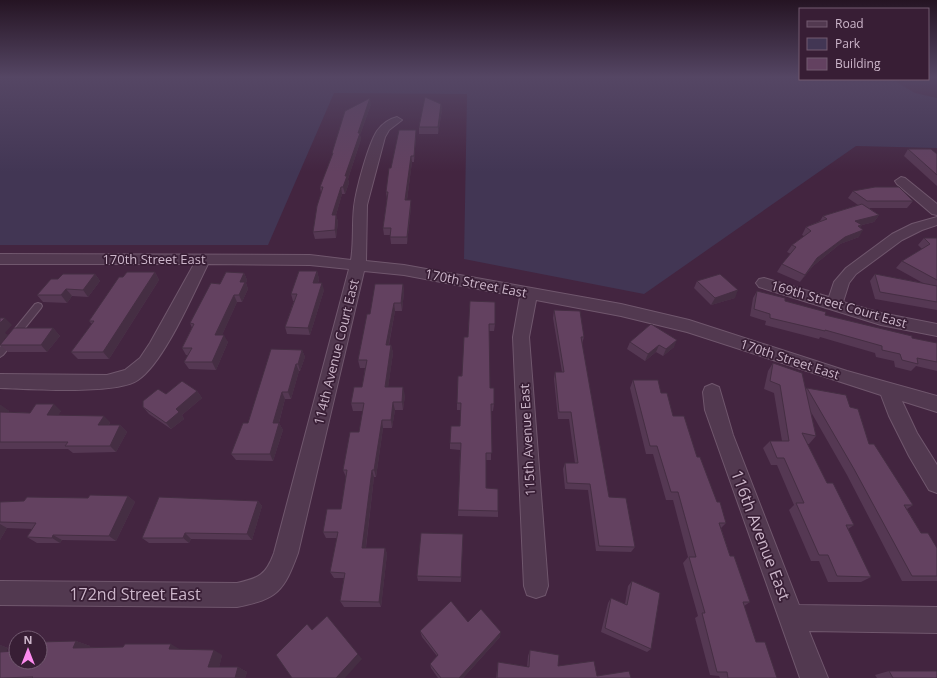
<svg xmlns="http://www.w3.org/2000/svg" width="937" height="678" font-family="'Open Sans',sans-serif">
<style>
.green{fill:#423654}
.lines{fill:none;stroke-linecap:round;stroke-linejoin:round}
.service-casing{stroke:#70576d;stroke-width:2}
.minor-casing{stroke:#70576d;stroke-width:2}
.service{fill:#523950;fill-rule:evenodd}
.minor{fill:#523950;fill-rule:evenodd}
.wall{fill:#553853}
.shaded-wall{fill:#452e43}
.building{fill:#634160;stroke:#452e43}
.labels{text-anchor:middle;dominant-baseline:central;stroke-width:3.5;stroke-linejoin:round;paint-order:stroke}
.street-label{font-size:13px;fill:#ccb6ca;stroke:#381e35}
.near-street-label{font-size:16px;fill:#ccb6ca;stroke:#381e35}
</style>
<rect width="100%" height="100%" fill="#432540"/>
<polygon class="green" points="0,77 800,77 800,79 888,79 893,80 915,93 937,98 937,148 856,146 644,294 464,259 467,94 334,93 268,245 0,245"/>
<g class="lines">
<defs>
<polygon id="service" points="38,303 41,304 42,306 41,308 3,355 0,357 0,347 35,304"/>
<g id="minor">
<path d="M397,117L402,120L389,130L385,137L367,205L366,261L404,265L621,304L689,320L847,371L937,396V412L902,401L917,433L937,465V493L929,490L909,456L889,416L881,395L687,332L621,316L536,300L529,337L548,586L545,595L536,598L527,595L524,586L513,337L520,297L404,275L364,271L298,553C284,591 278,599 237,607L0,605V581L237,583C259,578 266,575 274,553L349,269L310,265L208,264C193,294 164,363 138,380C117,395 29,389 0,388V374L107,375L125,370L140,358L150,343L194,264H0V254L310,255L351,260C354,242 352,225 354,207C356,190 368,145 377,131C382,124 389,119 397,117Z"/>
<polygon points="901,177 905,178 937,204 937,215 932,214 897,184 895,181"/>
<polygon points="937,217 937,225 922,230 902,240 856,274 849,283 843,302 881,313 937,324 937,336 881,325 759,287 756,283 759,279 764,278 829,297 834,282 846,268 892,234 912,224"/>
<polygon points="712,384 719,387 733,435 799,605 937,607 937,633 809,631 828,678 800,678 705,410 703,392 705,387"/>
</g>
</defs>
<use href="#service" class="service-casing"/>
<use href="#minor" class="minor-casing"/>
<use href="#service" class="service"/>
<use href="#minor" class="minor"/>
</g>
<g class="wall">
<polygon points="371,104 360,135 361,139 348,179 349,183 345,194 342,194 336,215 338,222 336,238 315,239 313,232 321,193 320,187 332,156 332,153"/>
<polygon points="441,104 442,110 438,134 419,134 419,127"/>
<polygon points="416,130 416,136 414,162 412,162 407,200 411,207 407,244 391,244 390,235 384,235 383,228 387,199 386,192 391,168"/>
<polygon points="908,149 937,154 937,186 904,156"/>
<polygon points="853,191 913,201 907,208 869,208 879,215 874,222 862,225 860,228 859,237 840,244 813,266 800,282 777,272 782,264 791,254 787,252 792,245 804,236 802,235 806,227 820,221 823,216 858,205 848,198"/>
<polygon points="924,238 937,238 937,310 875,299 870,281 875,274 923,283 896,268 902,261 922,249 918,245"/>
<polygon points="317,271 319,279 318,283 324,290 310,335 287,334 285,327 294,301 293,301 291,294"/>
<polygon points="155,272 159,280 109,359 78,359 71,352 92,324 89,321 123,277"/>
<polygon points="244,273 247,280 246,283 248,289 242,302 237,302 222,335 228,342 216,370 189,369 184,362 188,355 186,355 182,348 192,328 190,323 220,284"/>
<polygon points="95,274 100,281 88,297 72,296 67,303 43,302 37,295 58,279"/>
<polygon points="697,281 735,298 711,305 694,288"/>
<polygon points="403,284 404,292 402,311 395,311 389,345 391,345 393,353 388,387 405,395 403,410 395,410 392,428 383,428 376,477 374,477 366,548 385,548 387,554 381,607 344,607 340,601 344,578 334,578 330,572 337,538 326,538 323,532 341,509 346,477 343,470 359,432 363,411 353,411 351,403 362,387 365,368 360,368 358,360 370,314"/>
<polygon points="757,291 825,315 912,338 937,343 937,371 916,366 911,371 895,367 894,361 876,357 875,353 820,337 819,339 765,325 766,321 750,316 753,298"/>
<polygon points="470,301 495,324 494,331 489,331 490,388 494,404 493,411 491,411 491,460 486,460 486,488 498,511 498,517 458,516 460,450 450,449 450,443 460,426 461,410 457,410 457,403 468,337"/>
<polygon points="554,310 584,337 582,344 609,497 635,547 631,552 596,551 588,490 565,489 563,469 565,463 575,463 569,419 558,419 554,379 555,372 562,372 553,318"/>
<polygon points="651,324 674,347 663,356 656,352 645,361 627,349 630,342"/>
<polygon points="53,328 60,336 47,352 8,352 0,345"/>
<polygon points="302,350 305,357 300,371 299,371 291,399 285,399 279,423 283,430 273,461 236,460 231,454 248,423"/>
<polygon points="773,363 806,389 807,388 850,407 869,444 913,505 907,509 921,533 937,548 937,581 902,581 847,475 811,412 816,436 809,444 807,444 827,483 854,525 848,529 871,577 861,582 828,582 819,561 811,561 789,510 794,505 777,465 771,465 763,448 770,441 782,441 774,393 764,389 768,371"/>
<polygon points="633,380 661,393 673,416 697,457 717,502 726,523 721,528 730,556 750,602 744,606 756,642 777,678 720,678 719,676 710,675 695,618 698,616 683,563 688,557 673,500 666,500 653,454 646,454 630,388"/>
<polygon points="197,391 202,398 182,415 184,419 171,429 149,414 143,407 166,394"/>
<polygon points="0,405 9,411 8,412 30,413 61,411 58,415 110,422 109,425 120,425 127,432 116,452 73,453 68,449 0,449"/>
<polygon points="128,496 135,502 116,541 62,540 60,543 37,543 27,537 33,529 7,528 0,540 0,502 24,501"/>
<polygon points="258,501 262,506 252,540 191,539 189,543 149,543 142,538"/>
<polygon points="463,534 461,582 418,581 417,576"/>
<polygon points="632,581 651,649 647,652 601,632 608,603 611,598 625,604 628,586"/>
<polygon points="468,622 500,637 463,678 438,678 431,668 430,664 437,656 422,637 420,631"/>
<polygon points="76,641 90,646 89,647 181,649 222,655 219,667 238,667 247,672 245,678 0,678 0,645 8,648 6,651 16,662"/>
<polygon points="530,650 558,666 597,676 631,678 496,678 498,662 527,667 528,656"/>
<polygon points="889,671 937,678 877,678 875,675"/>
</g>
<g class="shaded-wall">
<polygon points="370,98 371,104 360,135 361,139 348,179 349,183 345,194 343,187 345,176 358,133"/>
<polygon points="441,104 442,110 438,134 438,127"/>
<polygon points="416,130 416,136 414,162 414,156"/>
<polygon points="411,156 412,162 406,207 405,200"/>
<polygon points="341,187 342,194 334,222 332,215"/>
<polygon points="411,200 411,207 407,244 407,237"/>
<polygon points="336,215 338,222 336,238 335,230"/>
<polygon points="879,215 874,222 862,225 857,232 858,226 855,221"/>
<polygon points="863,230 859,237 840,244 813,266 800,282 805,275 817,258 845,237"/>
<polygon points="317,271 319,279 315,290 313,283"/>
<polygon points="155,272 159,280 109,359 103,352"/>
<polygon points="244,273 247,280 246,283 248,289 242,302 239,295 240,282"/>
<polygon points="95,274 100,281 88,297 83,290"/>
<polygon points="322,283 324,290 310,335 308,328"/>
<polygon points="403,284 404,292 402,311 401,303"/>
<polygon points="66,289 72,296 67,303 61,295"/>
<polygon points="738,290 735,298 711,305 715,298"/>
<polygon points="234,295 237,302 219,342 215,335"/>
<polygon points="394,303 395,311 387,353 386,345"/>
<polygon points="5,318 12,325 5,333 8,335 0,345 0,323"/>
<polygon points="53,328 60,336 47,352 41,345"/>
<polygon points="224,335 228,342 216,370 212,362"/>
<polygon points="677,340 674,347 663,356 666,349"/>
<polygon points="391,345 393,353 387,395 385,387"/>
<polygon points="659,345 656,352 645,361 648,354"/>
<polygon points="302,350 305,357 300,371 298,364"/>
<polygon points="296,364 299,371 291,399 288,392"/>
<polygon points="403,387 405,395 403,410 402,402"/>
<polygon points="197,391 202,398 182,415 184,419 171,429 166,423 176,409"/>
<polygon points="282,392 285,399 277,430 273,423"/>
<polygon points="393,402 395,410 392,428 391,420"/>
<polygon points="54,404 61,411 54,422 47,415"/>
<polygon points="0,405 1,405 9,411 3,419 0,416"/>
<polygon points="104,416 110,422 105,432 98,425"/>
<polygon points="382,420 383,428 376,477 374,470"/>
<polygon points="279,423 283,430 273,461 270,454"/>
<polygon points="120,425 127,432 116,452 110,446"/>
<polygon points="372,470 374,477 365,554 362,548"/>
<polygon points="128,496 135,502 116,541 109,536"/>
<polygon points="258,501 262,506 252,540 247,534"/>
<polygon points="0,524 7,528 0,540"/>
<polygon points="185,533 191,539 189,543 183,538"/>
<polygon points="53,535 62,540 60,543 52,538"/>
<polygon points="385,548 387,554 381,607 379,602"/>
<polygon points="501,632 500,637 463,678 459,678"/>
<polygon points="76,641 90,646 87,653 73,648"/>
<polygon points="171,644 181,650 169,649"/>
<polygon points="0,645 8,648 4,657 0,656"/>
<polygon points="214,650 222,655 218,672 208,667"/>
<polygon points="358,654 362,659 345,678 336,678"/>
<polygon points="238,667 247,672 245,678 235,678"/>
</g>
<g class="building">
<polygon points="425,97 441,104 438,127 419,127"/>
<polygon points="370,98 358,133 360,133 345,176 347,176 343,187 341,187 332,215 336,215 335,230 313,232 317,206 323,187 320,187 333,153 332,153 345,111"/>
<polygon points="399,130 416,130 414,156 411,156 405,200 411,200 407,237 390,237 391,228 383,228 388,192 386,192 389,168 391,168"/>
<polygon points="908,149 931,149 937,154 937,175"/>
<polygon points="875,187 899,187 913,201 867,201 853,191"/>
<polygon points="862,204 879,215 855,221 862,225 858,226 863,230 845,237 817,258 805,275 782,264 796,247 792,245 811,231 806,227 827,219 823,216"/>
<polygon points="924,238 937,238 937,280 902,261 930,244"/>
<polygon points="299,271 317,271 313,283 322,283 308,328 285,327 297,294 291,294"/>
<polygon points="127,272 155,272 103,352 71,352 94,321 89,321 119,277 123,277"/>
<polygon points="226,272 244,273 240,282 245,282 239,295 234,295 215,335 224,335 212,362 184,362 192,348 182,348 194,324 190,323 211,283 220,284"/>
<polygon points="63,274 95,274 83,290 66,289 61,295 37,295 51,279 58,279"/>
<polygon points="720,274 738,290 715,298 697,281"/>
<polygon points="875,274 937,286 937,302 880,292"/>
<polygon points="375,284 403,284 401,303 394,303 386,345 391,345 385,387 403,387 402,402 393,402 391,420 382,420 374,470 372,470 362,548 385,548 379,602 340,601 345,573 330,572 338,532 323,532 327,509 341,509 347,470 343,470 350,432 359,432 364,403 351,403 354,387 362,387 367,360 358,360 367,314 370,314"/>
<polygon points="757,291 785,298 785,301 826,312 825,315 912,336 912,338 937,343 937,362 917,358 918,364 902,360 900,354 882,350 882,346 825,330 825,331 770,318 770,314 754,309"/>
<polygon points="470,301 495,302 495,324 489,324 490,388 494,388 494,404 491,404 492,453 486,453 486,488 498,489 498,511 458,510 461,443 450,443 451,426 460,426 461,403 457,403 458,376 462,376 464,337 468,337"/>
<polygon points="554,310 580,311 584,337 581,337 609,497 626,498 635,547 599,546 590,484 567,483 565,463 578,463 571,412 559,412 555,372 564,372"/>
<polygon points="0,318 5,318 0,323"/>
<polygon points="651,324 677,340 666,349 659,345 648,354 630,342"/>
<polygon points="14,328 53,328 41,345 0,345"/>
<polygon points="271,349 302,350 298,364 296,364 288,392 282,392 273,423 279,423 270,454 231,454 243,423 248,423"/>
<polygon points="773,363 802,373 816,436 802,433 827,483 833,483 854,525 846,525 871,577 837,576 828,555 819,555 796,503 804,503 784,458 777,458 770,441 789,441 780,385 770,381"/>
<polygon points="633,380 658,380 661,393 667,393 673,416 684,416 697,457 700,457 717,502 720,502 726,523 719,523 730,556 734,556 750,602 743,602 756,642 765,642 777,678 728,678 727,672 717,672 702,613 705,613 689,557 696,557 678,492 671,492 657,446 650,446"/>
<polygon points="182,381 197,391 176,409 179,412 166,423 143,407 143,401 158,389 166,394"/>
<polygon points="807,388 846,395 850,407 858,409 869,444 874,444 913,505 904,505 921,533 928,533 937,548 937,576 912,576 854,469"/>
<polygon points="36,404 54,404 47,415 104,416 98,425 120,425 110,446 65,446 68,442 0,442 0,412 30,413"/>
<polygon points="90,495 128,496 109,536 53,535 52,538 27,537 36,523 0,522 0,502 24,501 27,497 88,498"/>
<polygon points="159,497 258,501 247,534 185,533 183,538 142,538"/>
<polygon points="421,533 463,534 461,577 417,576"/>
<polygon points="632,581 660,593 651,649 605,628 611,598 627,605"/>
<polygon points="451,601 468,622 481,609 501,632 459,678 441,678 430,664 438,655 420,631"/>
<polygon points="327,616 358,654 336,678 292,678 276,655 307,624 312,630"/>
<polygon points="76,641 73,648 123,647 125,644 171,644 169,649 214,650 208,667 238,667 235,678 32,678 33,677 0,678 0,652 16,651 16,662 40,662 40,642"/>
<polygon points="530,650 559,655 558,666 594,661 597,676 629,671 631,678 497,678 498,662 529,667"/>
<polygon points="889,671 937,671 937,678 893,678"/>
</g>
<linearGradient id="sky" x2="0" y2="1"><stop stop-color="#251423"/><stop offset="0.45" stop-color="#554664"/><stop offset="1" stop-color="#554664" stop-opacity="0"/></linearGradient>
<rect width="937" height="172" fill="url(#sky)"/>
<g class="labels">
<g class="street-label">
<text x="154" y="259">170th Street East</text>
<text transform="translate(476 283) rotate(11)">170th Street East</text>
<text transform="translate(839 304) rotate(16)">169th Street Court East</text>
<text transform="translate(336 352) rotate(-76)">114th Avenue Court East</text>
<text transform="translate(790 359) rotate(18)">170th Street East</text>
<text transform="translate(527 440) rotate(-93)">115th Avenue East</text>
</g>
<g class="near-street-label">
<text transform="translate(761 535) rotate(69)">116th Avenue East</text>
<text x="135" y="594">172nd Street East</text>
</g>
</g>
<rect x="799" y="8" width="130" height="72" fill="#381e35" stroke="#735b71"/>
<rect x="807" y="21" width="20" height="6" fill="#523950" stroke="#735b71"/>
<text x="835" y="28" font-size="12" fill="#ccb6ca">Road</text>
<rect x="807" y="38" width="20" height="12" fill="#423654" stroke="#735b71"/>
<text x="835" y="48" font-size="12" fill="#ccb6ca">Park</text>
<rect x="807" y="58" width="20" height="12" fill="#634160" stroke="#735b71"/>
<text x="835" y="68" font-size="12" fill="#ccb6ca">Building</text>
<g transform="translate(28 650)"><circle r="19" fill="#381e35" stroke="#735b71"/>
<path d="M0-3L7 15L0 10L-7 15Z" fill="#fd8bef"/>
<text y="-6" font-size="11" font-weight="bold" text-anchor="middle" fill="#ccb6ca">N</text>
</g>
</svg>
